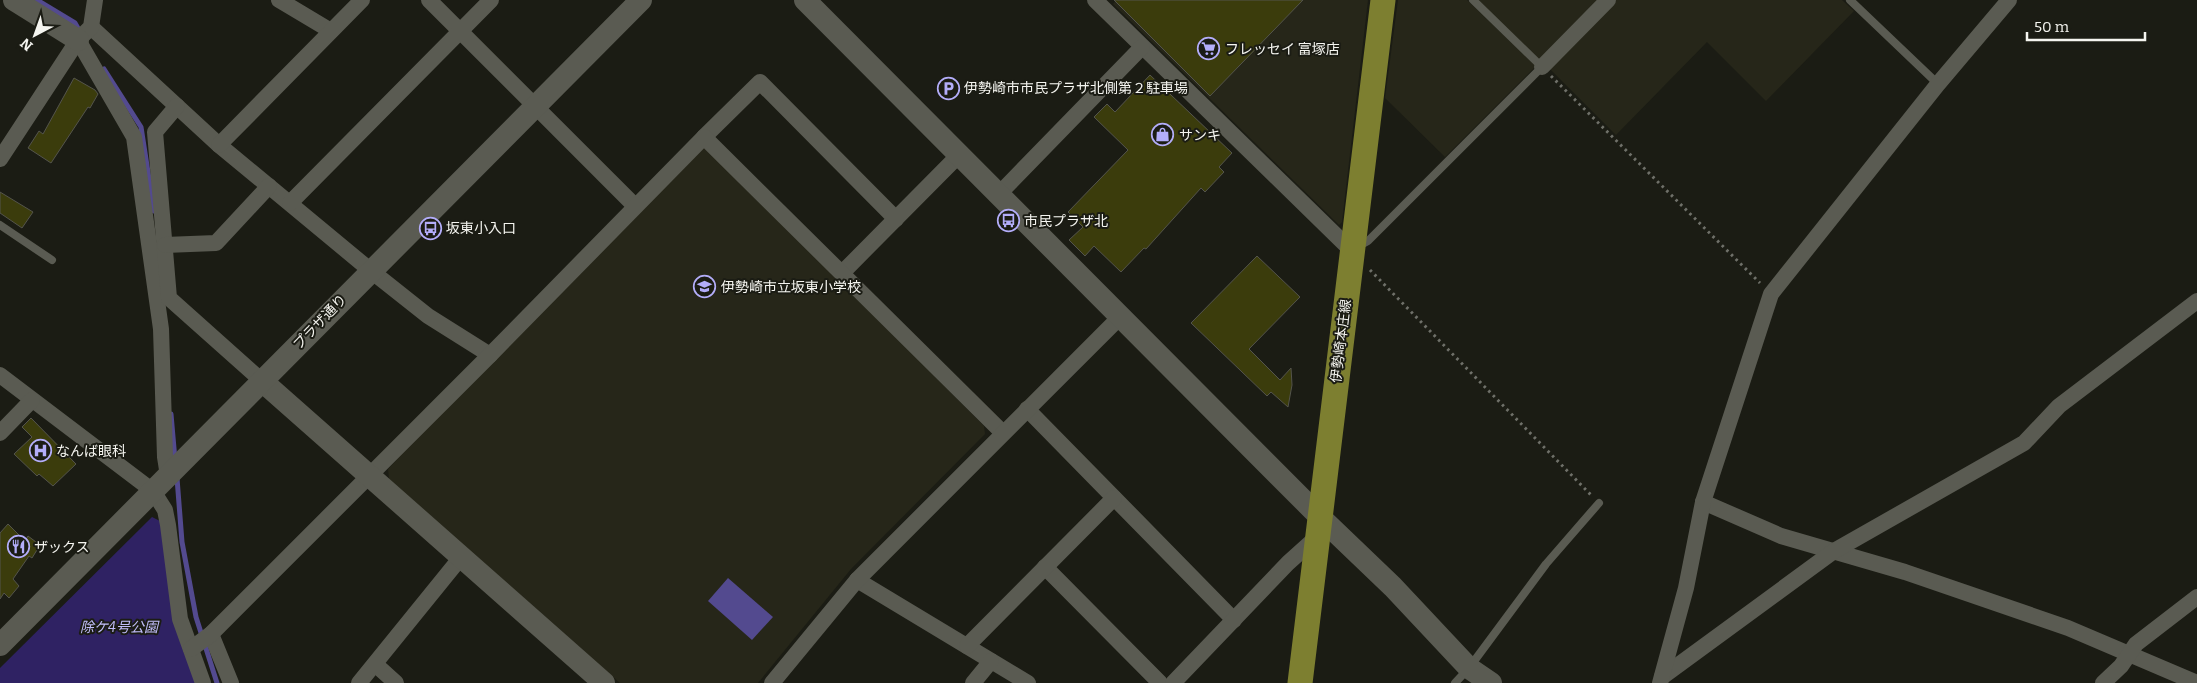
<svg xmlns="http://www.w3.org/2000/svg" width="2197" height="683" font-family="Bitter,'Noto Sans JP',serif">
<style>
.built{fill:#262619}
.green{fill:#2f2263}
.water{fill:#534a8f}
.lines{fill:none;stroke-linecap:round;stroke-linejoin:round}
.stream{stroke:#534a8f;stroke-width:5}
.building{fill:#3b3c0c;stroke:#54544c}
.path{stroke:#6f7069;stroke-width:3;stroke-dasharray:2.5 4;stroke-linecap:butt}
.lane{stroke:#5a5b52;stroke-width:8}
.street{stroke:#5a5b52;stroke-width:16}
.secondary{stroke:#5a5b52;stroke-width:22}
.primary{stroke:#7d7f30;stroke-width:25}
.labels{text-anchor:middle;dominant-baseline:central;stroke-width:4;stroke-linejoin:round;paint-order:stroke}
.poi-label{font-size:14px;fill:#f5f5f0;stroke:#1b1c14;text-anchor:start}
.street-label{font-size:14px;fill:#f5f5f0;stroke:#1b1c14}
.park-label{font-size:14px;font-style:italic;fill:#c0bdf9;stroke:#1b1c14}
</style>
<rect width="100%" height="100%" fill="#1b1c14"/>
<g class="built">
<polygon points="1116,0 1368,0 1342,222 1339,225 1113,4"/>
<polygon points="1398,0 1467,0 1536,66 1445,157 1385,98"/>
<polygon points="1477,0 1603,0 1542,62"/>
<polygon points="1614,0 1842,0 1854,11 1766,101 1707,42 1616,135 1548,67"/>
<polygon points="699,148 709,149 984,426 985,434 851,569 758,683 620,683 389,479 388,469"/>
</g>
<polygon class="green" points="152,517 162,522 196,683 0,683 0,668"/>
<polygon class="water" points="728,578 773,617 752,640 708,601"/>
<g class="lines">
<g class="stream">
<polyline points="37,0 75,23 79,30"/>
<polyline points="104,69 141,127 154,211"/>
<polyline points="171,414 175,460"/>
<polyline points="177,478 182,542 196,617 217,683"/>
</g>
</g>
<g class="building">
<polygon points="1114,0 1303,0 1210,96"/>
<polygon points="1150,75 1232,153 1219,167 1224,172 1205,192 1201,188 1146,249 1144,248 1121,272 1094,246 1085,256 1069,240 1083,227 1068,212 1128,150 1094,117 1107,104 1115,112"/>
<polygon points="74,78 95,90 98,94 90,108 88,107 51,163 28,148 39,131 43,134"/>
<polygon points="0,192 33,212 22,228 0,213"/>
<polygon points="1257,256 1300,297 1249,349 1280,380 1291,368 1292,385 1288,407 1271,392 1267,396 1191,323"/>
<polygon points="31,418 76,464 53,486 39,474 37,476 14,454 32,437 22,427"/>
<polygon points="8,524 25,541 28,536 40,545 32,558 29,556 13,579 19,586 9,598 4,593 0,599 0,533"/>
</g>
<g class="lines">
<g class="path">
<polyline points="1551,76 1760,283"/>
<polyline points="1370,270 1592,496"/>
</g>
<g class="lane">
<polyline points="1850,0 1938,84"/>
<polyline points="0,225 52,260"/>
<polyline points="1357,247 1368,241 1542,67 1473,0"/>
<polyline points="1455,683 1469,668 1546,564 1599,503"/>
</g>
<g class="street">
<polyline points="279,0 331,31"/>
<polyline points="429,0 635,206"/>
<polyline points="1095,0 1351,250"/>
<polyline points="91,27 219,145 370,270 428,316 490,355"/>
<polyline points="78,40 134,137 161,329 165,457 168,476"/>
<polyline points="1542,67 1608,0"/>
<polyline points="177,106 155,132 169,298 262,381"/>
<polyline points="704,137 760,82 896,219"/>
<polyline points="219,145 362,0"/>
<polyline points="0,159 78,40 91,27 95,0"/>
<polyline points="999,194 1142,47"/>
<polyline points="290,203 491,0"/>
<polyline points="165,245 216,243 269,186"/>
<polyline points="842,273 959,155"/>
<polyline points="0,375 153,491 165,510 168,525 180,619 203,683"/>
<polyline points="1027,409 1234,620"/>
<polyline points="0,433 32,400"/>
<polyline points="1703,502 1781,536 1905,572 2068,628 2197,683"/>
<polyline points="1045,567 1160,683"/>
<polyline points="857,580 1028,683"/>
<polyline points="211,634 231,683"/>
<polyline points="967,646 1114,498"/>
<polyline points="191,649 211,634 490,355 704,137 1003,433"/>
<polyline points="375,664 396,683"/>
<polyline points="1662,677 1834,551 2024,443 2059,406 2197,301"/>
<polyline points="359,683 462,556"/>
<polyline points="772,683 857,580 1121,316"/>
<polyline points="973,683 991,661"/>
<polyline points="1173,683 1288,563 1318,536"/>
<polyline points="1660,683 1686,588 1703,502 1771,294 1938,84 2009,0"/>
<polyline points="2103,683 2121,666 2136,644 2197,597"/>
</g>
<g class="secondary">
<polyline points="14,0 78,40"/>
<polyline points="805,0 1321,518 1393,587 1469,668 1491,683"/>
<polyline points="262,381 604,683"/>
<polyline points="0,645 641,0"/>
</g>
<polyline class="primary" points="1300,683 1383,0"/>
</g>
<defs>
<symbol id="supermarket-ring" viewBox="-11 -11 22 22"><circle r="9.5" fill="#1b1c14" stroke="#b3adf9" stroke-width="1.5"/><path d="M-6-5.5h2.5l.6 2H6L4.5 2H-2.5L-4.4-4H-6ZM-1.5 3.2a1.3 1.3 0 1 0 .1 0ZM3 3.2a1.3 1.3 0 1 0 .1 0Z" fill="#b3adf9"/></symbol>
<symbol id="parking-ring" viewBox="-11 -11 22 22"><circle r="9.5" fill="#1b1c14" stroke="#b3adf9" stroke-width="1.5"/><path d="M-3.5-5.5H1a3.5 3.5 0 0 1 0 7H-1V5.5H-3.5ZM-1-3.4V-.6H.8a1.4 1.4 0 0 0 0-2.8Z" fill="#b3adf9"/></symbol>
<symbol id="shop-ring" viewBox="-11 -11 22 22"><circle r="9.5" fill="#1b1c14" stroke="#b3adf9" stroke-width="1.5"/><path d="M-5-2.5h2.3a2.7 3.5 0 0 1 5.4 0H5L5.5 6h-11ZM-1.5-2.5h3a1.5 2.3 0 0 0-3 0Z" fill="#b3adf9"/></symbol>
<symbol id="bus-ring" viewBox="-11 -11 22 22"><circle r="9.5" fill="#1b1c14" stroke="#b3adf9" stroke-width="1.5"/><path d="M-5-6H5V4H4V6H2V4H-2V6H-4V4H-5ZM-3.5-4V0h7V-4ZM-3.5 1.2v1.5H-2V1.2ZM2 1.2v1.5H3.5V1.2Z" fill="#b3adf9"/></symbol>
<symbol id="school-ring" viewBox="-11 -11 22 22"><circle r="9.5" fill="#1b1c14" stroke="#b3adf9" stroke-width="1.5"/><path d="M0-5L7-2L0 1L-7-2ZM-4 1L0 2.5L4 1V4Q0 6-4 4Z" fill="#b3adf9"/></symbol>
<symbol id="hospital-ring" viewBox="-11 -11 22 22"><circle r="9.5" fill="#1b1c14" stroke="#b3adf9" stroke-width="1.5"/><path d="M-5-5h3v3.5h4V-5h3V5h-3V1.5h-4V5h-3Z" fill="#b3adf9"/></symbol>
<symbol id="restaurant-ring" viewBox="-11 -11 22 22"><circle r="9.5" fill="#1b1c14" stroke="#b3adf9" stroke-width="1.5"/><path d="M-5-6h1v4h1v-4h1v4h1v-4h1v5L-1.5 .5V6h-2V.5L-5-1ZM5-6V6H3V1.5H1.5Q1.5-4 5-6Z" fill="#b3adf9"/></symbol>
</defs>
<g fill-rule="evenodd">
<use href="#supermarket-ring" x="1196" y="36" width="25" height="25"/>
<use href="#parking-ring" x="936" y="76" width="25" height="25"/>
<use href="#shop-ring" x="1150" y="122" width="25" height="25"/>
<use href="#bus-ring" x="996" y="208" width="25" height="25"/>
<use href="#bus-ring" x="418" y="216" width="25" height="25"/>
<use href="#school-ring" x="692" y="274" width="25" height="25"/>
<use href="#hospital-ring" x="28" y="438" width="25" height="25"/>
<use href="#restaurant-ring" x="6" y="534" width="25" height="25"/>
</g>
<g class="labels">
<g class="poi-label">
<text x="1225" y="49">フレッセイ 富塚店</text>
<text x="964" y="88">伊勢崎市市民プラザ北側第２駐車場</text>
<text x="1179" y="135">サンキ</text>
<text x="1024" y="221">市民プラザ北</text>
<text x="446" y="228">坂東小入口</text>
<text x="721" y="287">伊勢崎市立坂東小学校</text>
<text x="56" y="451">なんば眼科</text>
<text x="34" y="547">ザックス</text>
</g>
<g class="street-label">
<text transform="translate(320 322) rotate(-46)">プラザ通り</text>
<text transform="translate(1341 341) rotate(-83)">伊勢崎本庄線</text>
</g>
<g class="park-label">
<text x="119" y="627">除ケ4号公園</text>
</g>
</g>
<g transform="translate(35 35) rotate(221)" stroke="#1b1c14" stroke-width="4" paint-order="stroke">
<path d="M0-4L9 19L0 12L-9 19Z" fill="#f5f5f0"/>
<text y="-8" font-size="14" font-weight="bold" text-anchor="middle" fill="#f5f5f0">N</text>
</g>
<path d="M2027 32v8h118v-8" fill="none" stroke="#f5f5f0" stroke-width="2.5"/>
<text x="2034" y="32" font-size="15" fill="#f5f5f0" stroke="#1b1c14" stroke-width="4" paint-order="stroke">50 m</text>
</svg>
